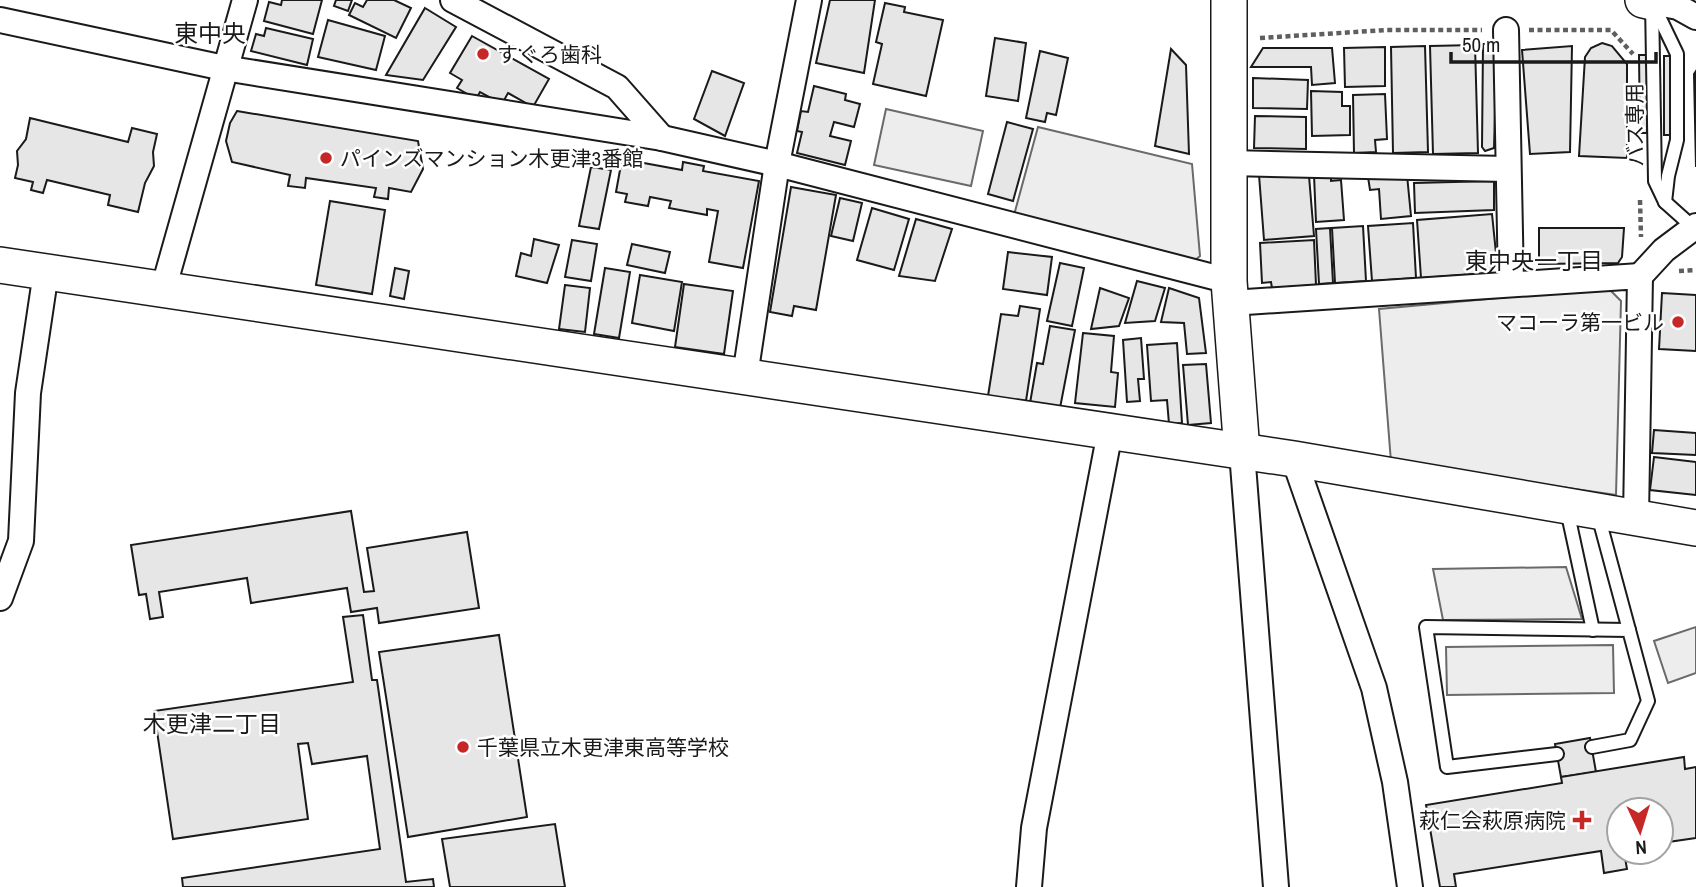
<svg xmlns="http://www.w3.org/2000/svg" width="1696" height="887" font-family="'Archivo Narrow','Noto Sans JP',sans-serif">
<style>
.parking{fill:#ededed;stroke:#6a6a6a;stroke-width:2}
.building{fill:#e6e6e6;stroke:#1a1a1a;stroke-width:2}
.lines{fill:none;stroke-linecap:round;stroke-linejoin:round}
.lane-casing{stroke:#1a1a1a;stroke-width:16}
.street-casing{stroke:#1a1a1a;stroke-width:28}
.secondary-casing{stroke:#1a1a1a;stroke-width:38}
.path{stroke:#5f5f5f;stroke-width:4.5;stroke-dasharray:5 3.5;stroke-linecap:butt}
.lane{stroke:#fff;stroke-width:12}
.street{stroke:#fff;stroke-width:24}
.secondary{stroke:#fff;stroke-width:35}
.poi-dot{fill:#c62828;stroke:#fff;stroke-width:2.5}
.labels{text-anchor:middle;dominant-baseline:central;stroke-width:5;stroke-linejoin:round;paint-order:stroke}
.poi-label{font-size:21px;fill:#1a1a1a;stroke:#fff;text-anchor:start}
.street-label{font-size:21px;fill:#1a1a1a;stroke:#fff}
.neighbourhood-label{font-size:23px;fill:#1a1a1a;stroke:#fff}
.quarter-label{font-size:24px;fill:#1a1a1a;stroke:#fff}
</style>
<rect width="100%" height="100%" fill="#fff"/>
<g class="parking">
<polygon points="886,109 983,131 971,186 874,165"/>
<polygon points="1038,127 1192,164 1200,256 1194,261 1014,215"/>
<polygon points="1608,288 1621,301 1616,495 1391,462 1379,309"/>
<polygon points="1566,567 1582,619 1443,620 1433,569"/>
<polygon points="1696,627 1696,673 1668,683 1654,641"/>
<polygon points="1613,645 1614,693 1447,695 1446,647"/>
</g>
<g class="building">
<polygon points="282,0 322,0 313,34 264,21 269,2 281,5"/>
<polygon points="336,0 352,0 348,11 334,6"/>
<polygon points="367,0 394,0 411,8 396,38 349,15 355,3 363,7"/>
<polygon points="830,0 875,0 864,73 816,63"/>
<polygon points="885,3 905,7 904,12 943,20 926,96 873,84 882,44 876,42"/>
<polygon points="425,8 456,27 423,80 386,75"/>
<polygon points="328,20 385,36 376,70 318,57"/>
<polygon points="266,28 313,39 307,65 251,51 256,34 264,36"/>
<polygon points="472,36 549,79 533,107 508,93 502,104 480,92 476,99 457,88 462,80 450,73"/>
<polygon points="995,38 1026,43 1018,101 986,96"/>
<polygon points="1497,42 1494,148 1485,151 1482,147 1483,44"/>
<polygon points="1602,43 1612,46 1627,64 1627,158 1579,156 1585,57 1591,48"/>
<polygon points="1475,45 1478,153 1433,154 1430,46"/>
<polygon points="1425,46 1428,152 1393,153 1391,47"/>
<polygon points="1572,46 1570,152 1530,154 1522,50"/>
<polygon points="1385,47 1385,86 1345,87 1344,48"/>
<polygon points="1263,48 1332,48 1335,83 1312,85 1311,67 1251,67"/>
<polygon points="1171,49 1186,65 1189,154 1155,146"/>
<polygon points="1040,51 1068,58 1056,115 1047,113 1045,122 1026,118"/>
<polygon points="1639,55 1647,55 1647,133 1640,133"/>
<rect x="1664" y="56" width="6" height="79"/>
<polygon points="712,71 744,83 725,136 694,119"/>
<polygon points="1696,71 1696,167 1694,74"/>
<polygon points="1253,78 1308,80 1307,109 1253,108"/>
<polygon points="814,86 846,94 845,100 860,104 854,127 834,122 830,136 851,141 845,165 797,153 802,132 797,131 801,111 808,112"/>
<polygon points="1311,91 1342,92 1342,106 1350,106 1350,135 1312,136"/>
<polygon points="1385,94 1387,139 1375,140 1376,152 1354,153 1353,95"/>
<polygon points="237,111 418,141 423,169 411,192 389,188 388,199 374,197 376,188 306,178 305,188 288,186 290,175 232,162 226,141 230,123"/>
<polygon points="1255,116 1306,117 1306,149 1254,148"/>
<polygon points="30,118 128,142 132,128 157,134 153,152 154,166 145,183 138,212 108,205 110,195 47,180 43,193 31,190 33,182 15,178 18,165 17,151 26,139"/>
<polygon points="1007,122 1033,129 1013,201 988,194"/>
<polygon points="622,159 682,170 683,162 704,166 703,171 759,181 743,268 709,262 718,211 707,209 707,215 669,208 671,201 650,197 648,206 625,202 627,194 616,192"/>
<polygon points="591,167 611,170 599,229 579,226"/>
<polygon points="1331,174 1331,181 1341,180 1344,220 1316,222 1314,175"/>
<polygon points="1259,175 1309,176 1314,236 1264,240"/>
<polygon points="1407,175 1411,216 1381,219 1379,189 1370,190 1368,177"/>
<polygon points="1494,181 1494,210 1415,213 1414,183"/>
<polygon points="791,187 836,195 816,310 794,306 792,316 770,312"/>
<polygon points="840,198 862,203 853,241 831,236"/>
<polygon points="330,201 385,210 372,294 316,285"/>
<polygon points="872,208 909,219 894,270 857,260"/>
<polygon points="1492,214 1497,263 1489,273 1421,278 1417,220"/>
<polygon points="916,219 952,229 935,281 899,276"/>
<polygon points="1413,223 1416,278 1372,281 1368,226"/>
<polygon points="1363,226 1366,281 1335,283 1332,228"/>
<polygon points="1330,228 1333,283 1319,284 1316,229"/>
<polygon points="1539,228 1624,228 1622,257 1618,263 1539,264"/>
<polygon points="534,239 559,245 547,283 516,276 521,253 531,256"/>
<polygon points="572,240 597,244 591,281 565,277"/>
<polygon points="1314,240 1316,285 1272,288 1271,282 1262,283 1260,243"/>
<polygon points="632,244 670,252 665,273 627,265"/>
<polygon points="1008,252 1052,257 1047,295 1003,289"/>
<polygon points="1060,263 1084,268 1072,326 1047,321"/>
<polygon points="395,268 409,271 404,299 390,296"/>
<polygon points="605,268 630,272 619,338 594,334"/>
<polygon points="640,275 682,282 674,331 632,323"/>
<polygon points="1137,281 1165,288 1155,321 1125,323"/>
<polygon points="684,284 733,291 724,354 675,347"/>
<polygon points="565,285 590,288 585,332 559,329"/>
<polygon points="1100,288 1129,298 1119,326 1091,329"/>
<polygon points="1169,288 1199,298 1206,353 1187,354 1184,323 1161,322"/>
<polygon points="1662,293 1696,295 1696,351 1659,349"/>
<polygon points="1020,306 1040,309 1026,401 988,396 1001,314 1018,316"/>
<polygon points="1050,326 1075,330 1060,408 1030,403 1037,363 1043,364"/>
<polygon points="1083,333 1114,336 1111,372 1118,373 1115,407 1075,403"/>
<polygon points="1141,338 1144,379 1138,379 1140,401 1127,402 1123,340"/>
<polygon points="1177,343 1182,423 1169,424 1167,400 1151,401 1147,345"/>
<polygon points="1206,364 1211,423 1188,425 1183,365"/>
<polygon points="1654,430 1696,433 1696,455 1652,453"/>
<polygon points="1654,457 1696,462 1696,495 1650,490"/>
<polygon points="351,511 364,592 374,591 367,548 467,532 479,608 379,623 377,608 351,612 347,588 251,603 247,578 159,592 163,617 150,619 146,594 139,595 131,545"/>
<polygon points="363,615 372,680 377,680 406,882 433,879 434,887 183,887 182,878 380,849 367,756 312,764 308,743 298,744 308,819 173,839 154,711 353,682 343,617"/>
<polygon points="499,635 527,817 408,837 379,652"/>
<polygon points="1590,738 1596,772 1561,777 1555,744"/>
<polygon points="1684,757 1685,769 1696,767 1696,838 1661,843 1661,810 1619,810 1619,852 1624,852 1627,869 1604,873 1601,851 1454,874 1456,887 1440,887 1426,805 1562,783 1561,777"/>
<polygon points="555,824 565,887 450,887 442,839"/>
</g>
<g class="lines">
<defs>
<g id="lane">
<polyline points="1652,2 1655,181 1665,202 1693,227"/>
<polyline points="1654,6 1677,54 1677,140 1668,176 1665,202"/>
<polyline points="1567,510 1593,630"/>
<polyline points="1598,515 1629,630"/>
<polyline points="1557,754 1447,767 1426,627 1629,630 1648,701 1630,740 1592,747"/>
</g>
<g id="street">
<polyline points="453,0 617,87 662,138"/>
<polyline points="1652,2 1678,7 1696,17"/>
<polyline points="0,20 224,68 662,138 777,164 1229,281"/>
<polyline points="1506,30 1511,284"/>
<polyline points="1229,163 1507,169"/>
<polyline points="1640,276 1664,250 1696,226"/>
<polyline points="163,290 245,0"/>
<polyline points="1231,303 1640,276 1636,518"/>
<polyline points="745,376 777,164 809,0"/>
<polyline points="1242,452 1276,887"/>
<polyline points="1294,459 1374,688 1395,782 1410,887"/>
<polyline points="0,598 21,541 28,393 46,272"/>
<polyline points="1029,887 1034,828 1110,432"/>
</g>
<g id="secondary">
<polyline points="1229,0 1229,281 1242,452"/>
<polyline points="1643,0 1652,2"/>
<polyline points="0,265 1294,459 1696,528"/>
</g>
</defs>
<use href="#lane" class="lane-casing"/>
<use href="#street" class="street-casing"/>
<use href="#secondary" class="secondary-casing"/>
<g class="path">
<polyline points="1529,30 1611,30 1633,54"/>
<polyline points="1260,38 1387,30 1482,30"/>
<polyline points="1640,200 1641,237"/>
<polyline points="1679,271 1696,270"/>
</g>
<use href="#lane" class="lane"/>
<use href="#street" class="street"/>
<use href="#secondary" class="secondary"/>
</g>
<g class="poi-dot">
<circle cx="483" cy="54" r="7"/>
<circle cx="326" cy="158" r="7"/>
<circle cx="1678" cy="322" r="7"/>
<circle cx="463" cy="747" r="7"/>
<path d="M1578.5 809.5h7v7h7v7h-7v7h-7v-7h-7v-7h7z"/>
</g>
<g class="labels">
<g class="poi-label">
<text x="497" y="54">すぐろ歯科</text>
<text x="340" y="158">パインズマンション木更津3番館</text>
<text x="1664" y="322" text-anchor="end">マコーラ第一ビル</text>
<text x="477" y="747">千葉県立木更津東高等学校</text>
<text x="1566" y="820" text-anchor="end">萩仁会萩原病院</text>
</g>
<g class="street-label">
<text transform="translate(1635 125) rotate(-91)">バス専用</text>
</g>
<g class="neighbourhood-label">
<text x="1534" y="260">東中央一丁目</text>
<text x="212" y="723">木更津二丁目</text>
</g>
<g class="quarter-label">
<text x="210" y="33">東中央</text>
</g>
</g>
<g transform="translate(1640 831) rotate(176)"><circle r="33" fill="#ffffff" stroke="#a3a3a3" stroke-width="2"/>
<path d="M0-5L12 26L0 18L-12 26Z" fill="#c62828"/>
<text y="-10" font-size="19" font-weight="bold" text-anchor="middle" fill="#1a1a1a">N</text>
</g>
<path d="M1451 52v10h205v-10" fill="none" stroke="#1a1a1a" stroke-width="3.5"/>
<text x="1462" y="52" font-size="21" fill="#1a1a1a" stroke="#ffffff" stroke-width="5" paint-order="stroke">50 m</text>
</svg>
